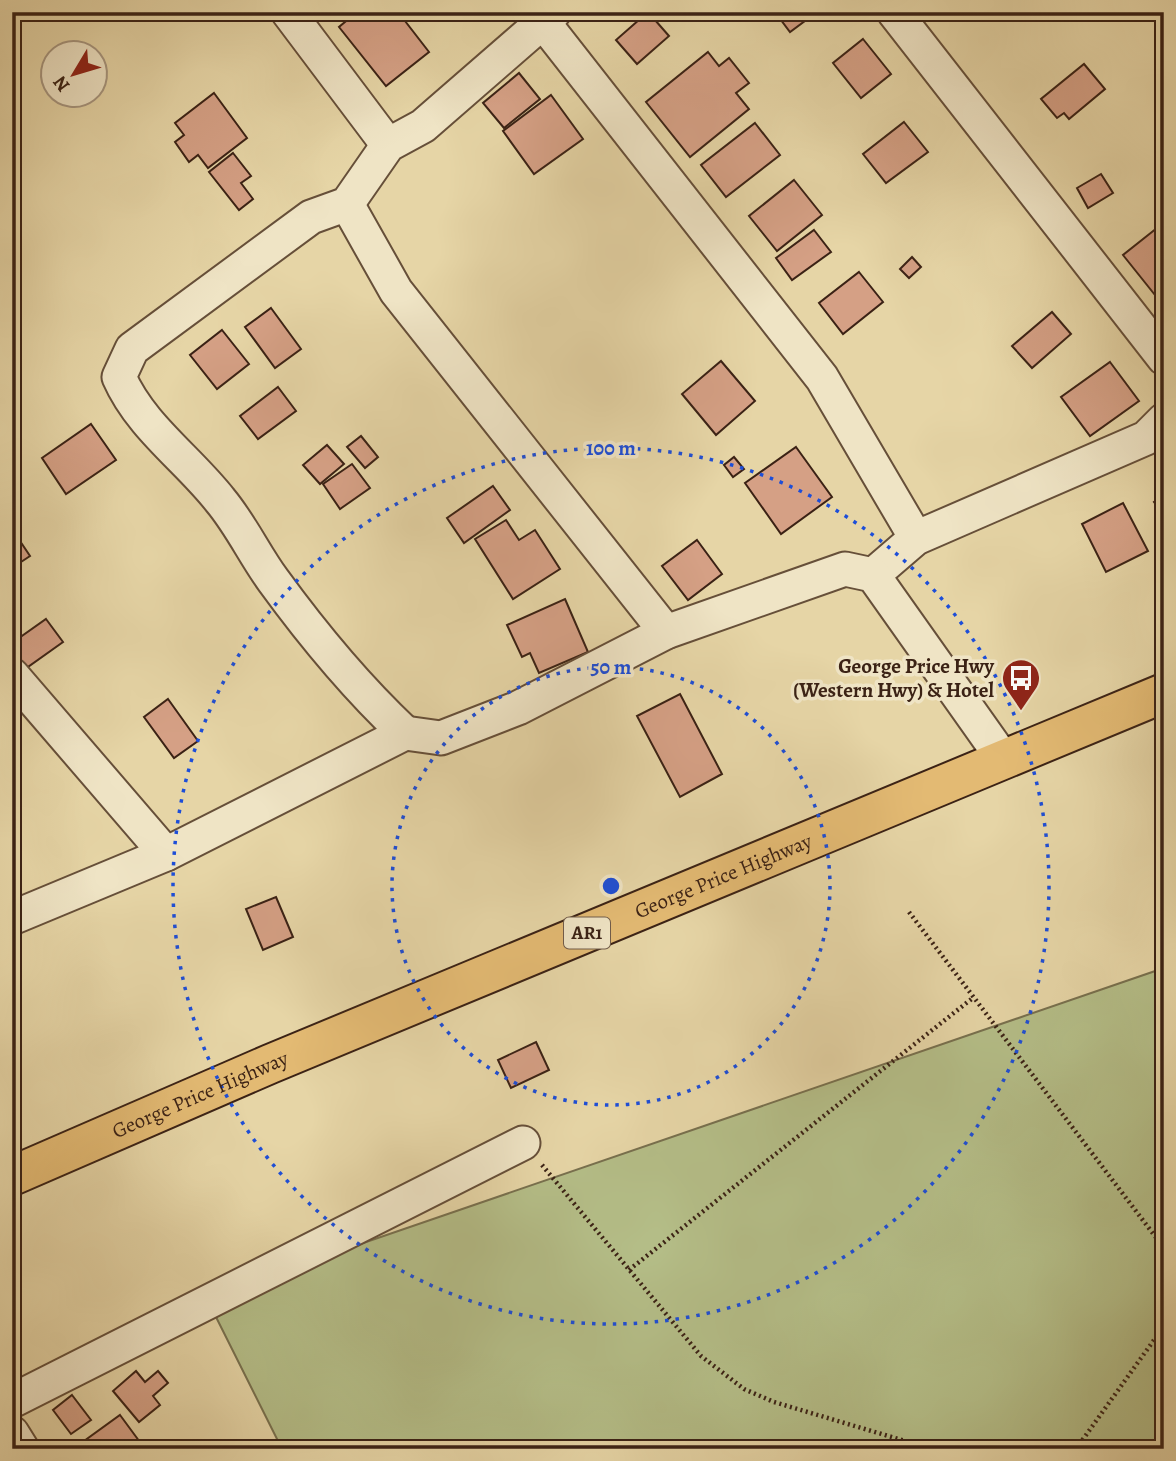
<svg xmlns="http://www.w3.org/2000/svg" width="1176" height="1461" font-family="Alegreya,serif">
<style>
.green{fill:#b4bd87;stroke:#78704e;stroke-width:2}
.building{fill:#d5a085;stroke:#3b2215;stroke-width:2}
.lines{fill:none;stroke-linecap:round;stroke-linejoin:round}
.minor-casing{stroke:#664f39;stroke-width:37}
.trunk-casing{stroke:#3b2215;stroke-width:42}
.path{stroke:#3b2215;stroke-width:4.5;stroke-dasharray:2 3.5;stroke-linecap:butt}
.minor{stroke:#efe4c5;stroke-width:33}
.trunk{stroke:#e3ba73;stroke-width:38}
.ring{fill:none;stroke:#1d4ed8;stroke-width:3.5;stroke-dasharray:3.5 7}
.labels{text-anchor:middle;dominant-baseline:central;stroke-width:7;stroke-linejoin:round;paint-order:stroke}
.shield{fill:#efe4c5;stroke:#715c4a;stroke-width:2}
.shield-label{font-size:19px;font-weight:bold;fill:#3b2215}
.poi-label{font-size:21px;font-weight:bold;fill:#3b2215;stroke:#efe4c5;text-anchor:end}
.street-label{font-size:21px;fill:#3b2215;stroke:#efe4c5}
.centre{fill:#1d4ed8;stroke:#efe4c5;stroke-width:3.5}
.ring-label{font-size:21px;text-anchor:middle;font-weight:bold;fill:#1d4ed8;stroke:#efe4c5;stroke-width:7;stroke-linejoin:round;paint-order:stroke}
</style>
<rect width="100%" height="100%" fill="#e6d5a6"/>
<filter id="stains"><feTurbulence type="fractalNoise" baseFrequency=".00286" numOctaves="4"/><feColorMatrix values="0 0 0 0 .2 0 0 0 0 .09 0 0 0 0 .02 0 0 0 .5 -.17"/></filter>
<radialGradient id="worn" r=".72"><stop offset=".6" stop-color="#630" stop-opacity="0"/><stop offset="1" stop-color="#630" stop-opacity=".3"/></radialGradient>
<polygon class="green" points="1164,968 1164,1449 282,1449 206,1297"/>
<g class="building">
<polygon points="357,12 398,12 429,52 386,86 339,27"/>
<polygon points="648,12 669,36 637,64 616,40"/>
<polygon points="775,12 817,12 790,32"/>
<polygon points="863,39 891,74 861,98 833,63"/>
<polygon points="708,52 719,66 729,58 749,83 736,93 749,109 690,157 646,102"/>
<polygon points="1084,64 1105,89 1069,119 1064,113 1057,118 1041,99"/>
<polygon points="519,73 540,99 504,128 483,103"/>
<polygon points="214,93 247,138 208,168 198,155 189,162 175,142 184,135 175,123"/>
<polygon points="551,95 583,139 534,174 503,131"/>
<polygon points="904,122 928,152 886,183 863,154"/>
<polygon points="755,123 780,155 726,197 701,165"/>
<polygon points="233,153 251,176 241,183 253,199 239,210 209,172"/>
<polygon points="1101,174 1113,193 1088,208 1077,188"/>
<polygon points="794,180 822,215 777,251 749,216"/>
<polygon points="1162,224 1164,297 1159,300 1123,255"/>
<polygon points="814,230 831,252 792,280 776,258"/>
<polygon points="912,257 921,267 909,278 900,269"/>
<polygon points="859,272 883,302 843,334 819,303"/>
<polygon points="271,308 301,349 275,368 245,327"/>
<polygon points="1052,312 1071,334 1032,368 1012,346"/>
<polygon points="222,330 249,364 217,389 190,355"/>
<polygon points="721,361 755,401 716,435 682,394"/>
<polygon points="1110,362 1139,401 1090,436 1061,397"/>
<polygon points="278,387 296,411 258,439 240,416"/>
<polygon points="91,424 116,460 66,494 42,458"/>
<polygon points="361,436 378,457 365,468 347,447"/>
<polygon points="327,445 344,464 320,484 303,465"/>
<polygon points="796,447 832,497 781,534 745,483"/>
<polygon points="734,457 744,469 733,477 724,465"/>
<polygon points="352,464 370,488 340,509 323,484"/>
<polygon points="493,486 510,510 464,543 447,518"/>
<polygon points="1164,495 1164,515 1154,502"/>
<polygon points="1123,503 1148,551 1106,572 1082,524"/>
<polygon points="506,520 519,540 535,530 560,569 513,599 475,539"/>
<polygon points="12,529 30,556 12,568"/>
<polygon points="697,540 722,574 688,600 662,566"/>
<polygon points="565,599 588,652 539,673 530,653 522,657 507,625"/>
<polygon points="46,619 63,642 25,669 12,651 12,643"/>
<polygon points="680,694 722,774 680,797 637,716"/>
<polygon points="168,699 198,741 174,758 144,717"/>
<polygon points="276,897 293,937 263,950 246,909"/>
<polygon points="536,1042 549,1070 511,1088 498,1060"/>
<polygon points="136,1371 145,1382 158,1371 168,1383 153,1396 160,1405 139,1422 113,1391"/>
<polygon points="72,1395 91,1420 71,1434 53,1410"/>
<polygon points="120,1415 145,1449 73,1449"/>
</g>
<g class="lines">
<defs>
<g id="minor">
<polyline points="288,12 388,145"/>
<polyline points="894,12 1164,358"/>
<polyline points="543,22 822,378 916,538"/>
<polyline points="347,204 396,291 666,632"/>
<polyline points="873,575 916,538 1146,438 1164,420"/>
<polyline points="12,675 166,854"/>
<path d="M405,733C355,686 313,635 273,580C254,554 241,525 220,500C187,458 141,427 119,377L132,349L311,217L347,204L388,145L423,126L554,12"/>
<polyline points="12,918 166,854 405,733 441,738 518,708 666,632 845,569 873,575 1004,760"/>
<polyline points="12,1401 523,1143"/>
<polyline points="12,1433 22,1449"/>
</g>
<g id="trunk">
<path id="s1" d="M12,1176L270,1064L1164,693"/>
</g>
</defs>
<use href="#minor" class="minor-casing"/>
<use href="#trunk" class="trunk-casing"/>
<g class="path">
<polyline points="909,912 1164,1248"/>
<polyline points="542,1165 701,1356 744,1389 774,1402 932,1449"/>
<polyline points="629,1270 974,997"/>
<polyline points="1076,1449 1164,1326"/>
</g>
<use href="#minor" class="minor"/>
<use href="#trunk" class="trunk"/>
</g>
<g class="ring">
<circle cx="611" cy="886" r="219"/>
<circle cx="611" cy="886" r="438"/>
</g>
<defs>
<symbol id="bus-pin" viewBox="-11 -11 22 30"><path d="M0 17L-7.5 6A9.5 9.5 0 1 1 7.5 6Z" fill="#8f2418" stroke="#efe4c5"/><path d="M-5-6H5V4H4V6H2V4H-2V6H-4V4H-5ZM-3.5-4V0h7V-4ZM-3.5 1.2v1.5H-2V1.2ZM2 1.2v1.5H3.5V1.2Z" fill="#fff"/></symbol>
</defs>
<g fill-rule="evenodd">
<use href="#bus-pin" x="999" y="656" width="44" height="60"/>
</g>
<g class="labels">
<rect class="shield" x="564" y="917.5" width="46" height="31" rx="5"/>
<g class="shield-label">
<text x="587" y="933">AR1</text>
</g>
<g class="poi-label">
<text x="994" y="666">George Price Hwy<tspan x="994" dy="24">(Western Hwy) &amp; Hotel</tspan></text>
</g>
<g class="street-label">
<text stroke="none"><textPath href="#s1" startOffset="772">George Price Highway</textPath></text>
<text stroke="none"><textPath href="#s1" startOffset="205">George Price Highway</textPath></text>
</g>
</g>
<circle cx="611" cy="886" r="10" class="centre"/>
<g class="ring-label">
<text x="611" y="455">100 m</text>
<text x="611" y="674">50 m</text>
</g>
<rect width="1176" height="1461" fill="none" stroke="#e6d5a6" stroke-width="42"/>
<rect x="14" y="14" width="1148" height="1433" fill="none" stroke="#3b2215" stroke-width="3.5"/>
<rect x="21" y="21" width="1134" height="1419" fill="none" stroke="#3b2215" stroke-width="2"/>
<g transform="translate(74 74) rotate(232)"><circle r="33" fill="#efe4c5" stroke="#a7967f" stroke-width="2"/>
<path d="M0-5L12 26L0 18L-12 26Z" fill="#8f2418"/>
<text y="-10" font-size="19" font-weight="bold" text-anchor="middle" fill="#3b2215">N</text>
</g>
<rect width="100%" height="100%" filter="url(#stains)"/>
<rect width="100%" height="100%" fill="url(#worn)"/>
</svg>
